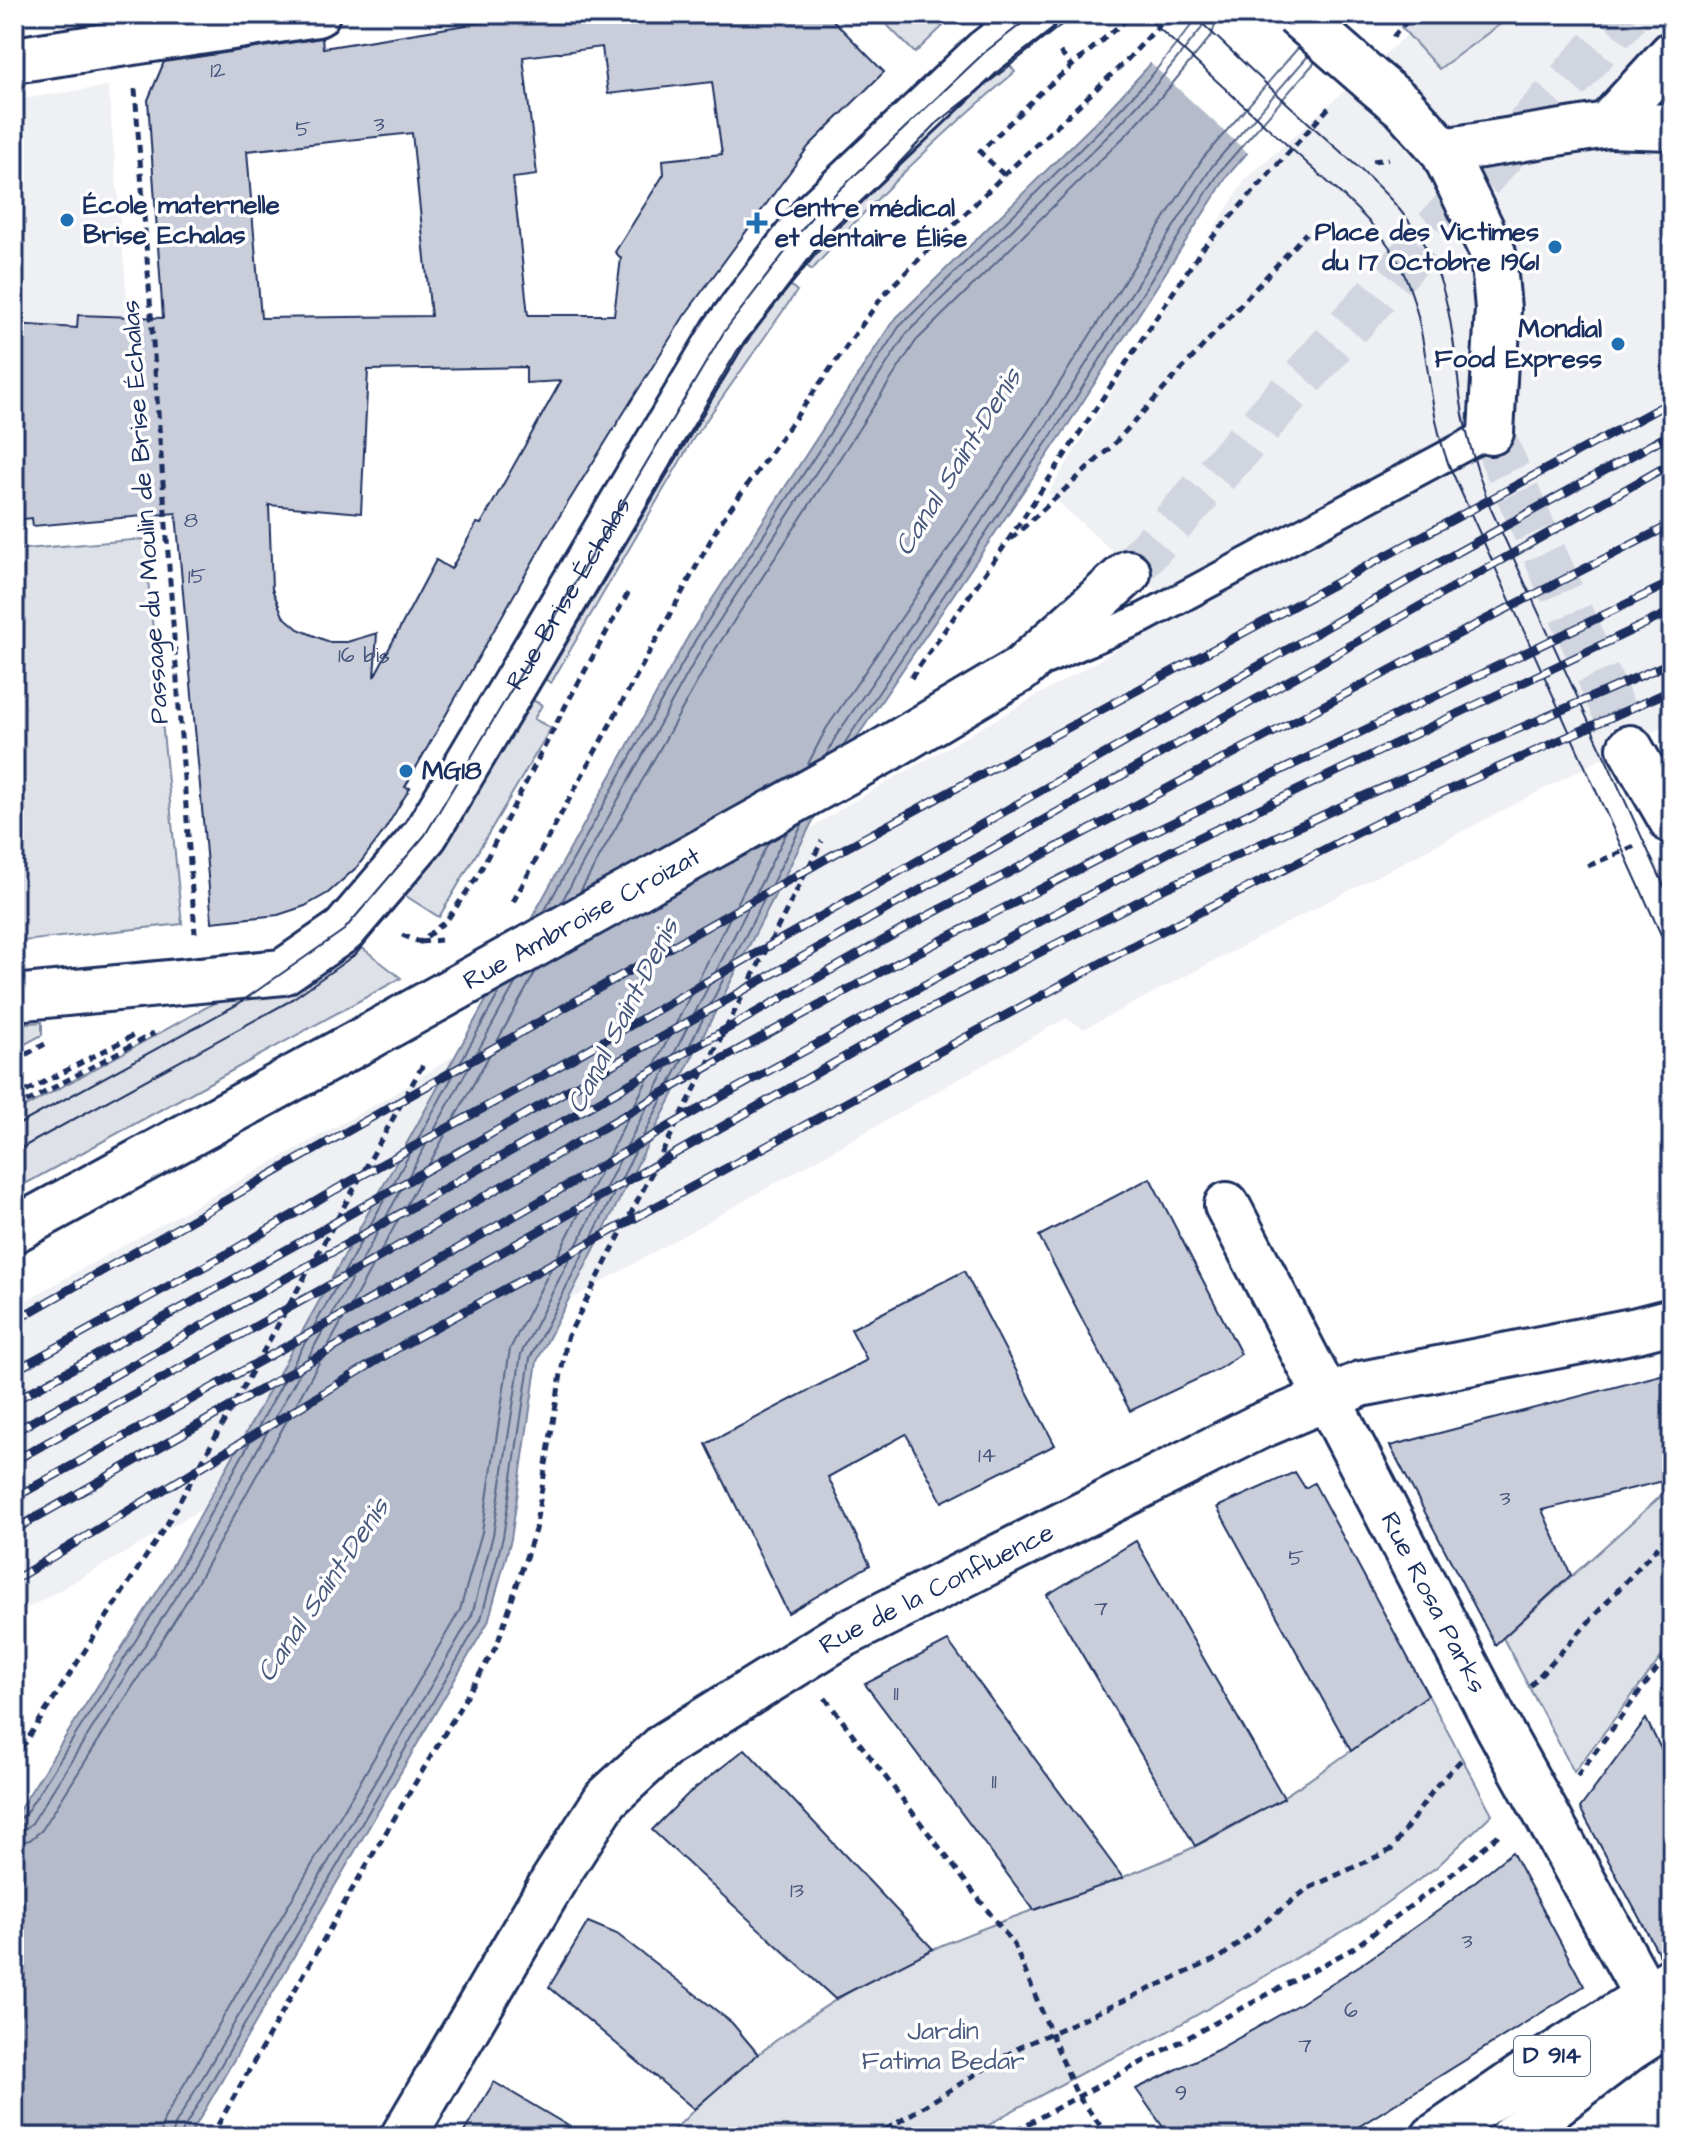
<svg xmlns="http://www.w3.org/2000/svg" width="1686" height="2151" font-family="'Architects Daughter',sans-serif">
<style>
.built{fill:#eff0f4}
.green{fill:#dee1e7;stroke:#7c88a2;stroke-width:2}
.water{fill:#b5bbca;stroke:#77839f;stroke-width:2}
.pier{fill:#fff}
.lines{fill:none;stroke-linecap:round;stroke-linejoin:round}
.shore{stroke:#596789;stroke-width:2}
.building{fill:#caceda;stroke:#1b2f5e;stroke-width:2;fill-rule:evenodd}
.street-tunnel{stroke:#d1d5df;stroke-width:44;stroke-dasharray:44 22;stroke-linecap:butt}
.secondary-tunnel{stroke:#d1d5df;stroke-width:44;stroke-dasharray:44 22;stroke-linecap:butt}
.lane-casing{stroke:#1b2f5e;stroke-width:34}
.street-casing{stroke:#1b2f5e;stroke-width:50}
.secondary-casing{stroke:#1b2f5e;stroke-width:50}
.primary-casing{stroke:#1b2f5e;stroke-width:50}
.path{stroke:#1b2f5e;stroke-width:5;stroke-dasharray:8 6;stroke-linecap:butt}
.lane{stroke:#fff;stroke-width:28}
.street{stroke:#fff;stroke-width:44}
.secondary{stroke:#fff;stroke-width:44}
.primary{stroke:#fff;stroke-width:44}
.tram{stroke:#1b2f5e;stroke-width:2}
.rail-casing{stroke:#1b2f5e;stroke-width:9}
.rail{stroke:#fff;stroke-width:6;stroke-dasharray:18;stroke-linecap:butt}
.street-bridge-casing{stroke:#1b2f5e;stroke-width:50;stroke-linecap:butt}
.secondary-bridge-casing{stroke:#1b2f5e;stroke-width:50;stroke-linecap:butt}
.street-bridge{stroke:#fff;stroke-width:44}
.secondary-bridge{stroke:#fff;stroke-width:44}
.poi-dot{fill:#1f6fb2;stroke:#fff;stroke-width:3}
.labels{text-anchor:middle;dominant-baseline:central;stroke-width:7;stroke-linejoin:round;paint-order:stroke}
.number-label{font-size:22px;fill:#47577d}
.shield{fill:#fff;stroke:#5f6d8e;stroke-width:2}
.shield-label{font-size:24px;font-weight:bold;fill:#1b2f5e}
.poi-label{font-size:26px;font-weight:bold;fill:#1b2f5e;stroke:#fff;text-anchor:start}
.street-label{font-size:26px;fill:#1b2f5e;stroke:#fff}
.park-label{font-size:26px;fill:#4c5c80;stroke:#fff}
.water-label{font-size:28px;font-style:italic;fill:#49597e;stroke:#fff}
</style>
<rect width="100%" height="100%" fill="#fff"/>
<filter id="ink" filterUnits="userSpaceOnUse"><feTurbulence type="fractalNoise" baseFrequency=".0125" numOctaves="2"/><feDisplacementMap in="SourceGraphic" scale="16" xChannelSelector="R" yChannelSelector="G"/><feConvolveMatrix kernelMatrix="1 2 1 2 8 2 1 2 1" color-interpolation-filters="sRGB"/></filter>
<g filter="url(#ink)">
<g class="built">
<polygon points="1430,14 1672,14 1672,722 1084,1029 1066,1018 14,1616 14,1307 394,1094 849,804 1181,613 1048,493 1245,180"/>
<polygon points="108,86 145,496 145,516 14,528 14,100"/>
</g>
<g class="green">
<polygon points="888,14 923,14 943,26 915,53 886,24"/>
<polygon points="1415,14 1514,14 1439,69 1401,27"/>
<path d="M1003,56L1015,72C941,134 875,197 812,270L795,256Z"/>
<polygon points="782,278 797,291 693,439 551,683 534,671"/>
<polygon points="144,539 182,924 14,942 14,550"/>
<polygon points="523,695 542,705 534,719 551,728 439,917 398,891"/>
<polygon points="351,939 401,978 14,1190 14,1113 234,992"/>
<polygon points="42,1022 42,1035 14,1050 14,1024"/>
<polygon points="1672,1486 1672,1643 1574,1772 1503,1638"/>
<path d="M1428,1695L1492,1814L1438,1866L1361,1921L1158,2037L1089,2069L1008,2113L970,2137H667C743,2058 833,1993 933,1949C1019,1911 1110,1887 1194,1847C1278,1806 1353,1750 1428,1695Z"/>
</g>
<polygon class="water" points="1190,14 1368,14 1228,175 1066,428 851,746 537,1361 511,1539 488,1622 189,2137 14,2137 14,1818 162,1584 689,635 893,321 1105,113 1146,69"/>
<polygon class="pier" points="1185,14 1372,14 1250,155 1148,61"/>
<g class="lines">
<g class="shore">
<polyline points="842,747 1059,424 1221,170 1315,62"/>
<polyline points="826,756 836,736 1051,419 1213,165 1308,56"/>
<polyline points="807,766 826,729 1041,412 1203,158 1298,48"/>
<polyline points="580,892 715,650 916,341 1128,133 1168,89 1212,35 1218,14"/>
<polyline points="561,903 704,644 907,333 1119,125 1159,81 1201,29 1206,14"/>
<polyline points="544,912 696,639 899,327 1111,119 1152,75 1194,22 1196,14"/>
<polyline points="14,1821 24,1816 169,1588 500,991"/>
<polyline points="14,1831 25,1829 32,1823 178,1593 516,982"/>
<polyline points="14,1843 30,1840 42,1830 188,1599 536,971"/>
<polyline points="160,2137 164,2119 460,1610 482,1532 510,1349 768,843"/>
<polyline points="172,2137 175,2125 472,1615 493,1535 521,1354 787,832"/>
<polyline points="182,2137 183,2130 481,1619 503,1537 530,1358 803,823"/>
</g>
</g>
<g class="building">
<path d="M535,14H827L884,72L809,146L684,316L549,533L405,787L410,788L384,831L357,867L328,893L305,906L278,915L212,922L176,513L33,526L32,518L14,520V324L77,328L78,315L163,318L148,100L164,62L322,38L323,48ZM602,47L608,94L712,82L722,154L663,160L664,174L615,252L621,258L614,315H528L513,178L537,175L523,57ZM412,133L431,316L261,318L247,151ZM526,367V383L561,381L481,524L477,523L451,569L436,560L374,677L377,633L347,642H329L298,629L283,616L272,589L269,505L361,513L368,370Z"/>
<polygon points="1150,1178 1241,1354 1217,1370 1130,1411 1039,1236"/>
<polygon points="964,1271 1055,1445 942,1502 906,1434 828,1477 870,1565 788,1613 706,1444 867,1360 851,1329"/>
<polygon points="1672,1372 1672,1479 1542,1510 1571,1575 1495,1645 1390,1446"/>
<polygon points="1295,1472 1305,1488 1314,1483 1428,1695 1351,1751 1217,1507"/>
<polygon points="1136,1541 1284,1798 1195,1846 1047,1595"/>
<polygon points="948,1641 1123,1878 1034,1910 865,1684"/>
<polygon points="1646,1719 1672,1771 1672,1955 1661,1958 1580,1808"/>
<polygon points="745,1749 933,1949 835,1999 652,1830 688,1794"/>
<polygon points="1512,1852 1584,1986 1342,2137 1170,2137 1136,2089 1217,2050 1299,2004 1365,1962 1442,1908"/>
<polygon points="588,1922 617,1934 712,2007 732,2023 758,2054 694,2109 549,1987"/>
<polygon points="494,2082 587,2137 461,2137"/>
</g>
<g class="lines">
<polyline class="street-tunnel" points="1491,432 1630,748"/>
<polyline class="secondary-tunnel" points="1128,573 1628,14"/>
<defs>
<polyline id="lane" points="1047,659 1143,618 1491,432"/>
<g id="street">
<polyline points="14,60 317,14"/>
<polyline points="1374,82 1404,107 1443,151 1493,253 1498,309 1491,432"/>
<polyline points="1607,125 1672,127"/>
<polyline points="1443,151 1607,125 1672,54"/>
<polyline points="1630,748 1672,821"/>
<path id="s1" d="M14,998L283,972L344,930L425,835L724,332L814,214L985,52L1034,14"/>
<path id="s2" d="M1227,1205L1496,1723L1646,1995"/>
<path id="s3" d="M403,2137L554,1880L606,1799L665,1745L839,1637L1258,1427L1361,1384L1637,1330L1672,1321"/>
</g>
<g id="secondary">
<polyline points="1020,670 1128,573"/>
<polyline points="14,1230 372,1035"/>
</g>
<g id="primary">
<polyline points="1434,2137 1543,2062 1672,1980"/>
<polyline points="1512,2137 1630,2048 1672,2021"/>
</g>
</defs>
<use href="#lane" class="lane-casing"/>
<use href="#street" class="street-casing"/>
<use href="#secondary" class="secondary-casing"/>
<use href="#primary" class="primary-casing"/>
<g class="path">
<polyline points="1393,37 1413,14"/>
<polyline points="1060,52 1072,67"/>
<polyline points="135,89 195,933"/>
<polyline points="1373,161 1388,159"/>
<polyline points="1004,175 980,152 1040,93 1133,14"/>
<polyline points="1011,539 1112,446 1306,233"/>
<polyline points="911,678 1005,545 1202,249 1332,104"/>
<polyline points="1588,866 1635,846"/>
<polyline points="513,902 720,523 884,294 1004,175 1125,62 1170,14"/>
<polyline points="402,935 420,942 447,920 477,877 566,705 631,588"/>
<polyline points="420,942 441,940"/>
<polyline points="14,1061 45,1044"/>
<polyline points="14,1098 134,1035"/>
<polyline points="14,1109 154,1033"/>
<polyline points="1530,1686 1672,1531"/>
<polyline points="825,1698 1014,1945 1077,2095 1109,2137"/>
<polyline points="14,1760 167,1524 425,1061"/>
<polyline points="1577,1776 1672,1649"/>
<polyline points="211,2137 353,1888 497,1645 535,1530 567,1338 822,841"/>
<polyline points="874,2137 1020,2047 1221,1957 1307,1889 1391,1850 1437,1785 1463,1758"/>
<polyline points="1003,2137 1352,1949 1439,1885 1502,1832"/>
</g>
<use href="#lane" class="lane"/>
<use href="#street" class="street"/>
<use href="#secondary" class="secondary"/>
<use href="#primary" class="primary"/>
<g class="tram">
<path d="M1143,14L1341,194C1360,212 1380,231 1394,254C1431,316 1423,396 1448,463L1672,959"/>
<path d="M1192,14C1235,54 1277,95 1321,134C1368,177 1417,214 1439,277C1453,317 1455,360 1461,402C1466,438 1478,473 1490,507L1672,903"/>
<polyline points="14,1127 238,1004 344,930 425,835 724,332 814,214 985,52 1034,14"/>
<polyline points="14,1152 288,1002 356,954 447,845 737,351 835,231 936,124 1075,14"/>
</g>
<defs>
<g id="rail">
<polyline points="14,1321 829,857 1672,401"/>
<polyline points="14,1371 227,1254 335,1190 540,1077 1451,556 1672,433"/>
<polyline points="14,1401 304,1240 1672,463"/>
<polyline points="14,1432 916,922 1481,622 1672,524"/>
<polyline points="14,1461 362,1267 720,1060 884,970 1118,849 1672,582"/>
<polyline points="14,1498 350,1311 701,1108 1026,929 1171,851 1672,611"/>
<polyline points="14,1530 920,1014 1157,892 1355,800 1672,662"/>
<polyline points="14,1580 401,1346 1138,943 1399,812 1672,690"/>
</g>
</defs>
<use href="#rail" class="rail-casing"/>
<use href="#rail" class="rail"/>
<defs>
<polyline id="street-bridge" points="1296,14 1374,82"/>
<g id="secondary-bridge">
<path id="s4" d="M372,1035L882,752L1020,670"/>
</g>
</defs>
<use href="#street-bridge" class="street-bridge-casing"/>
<use href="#secondary-bridge" class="secondary-bridge-casing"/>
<use href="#street-bridge" class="street-bridge"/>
<use href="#secondary-bridge" class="secondary-bridge"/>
</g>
</g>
<g class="poi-dot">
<circle cx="67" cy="220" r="8"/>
<path d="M753 211h8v8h8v8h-8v8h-8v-8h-8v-8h8z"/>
<circle cx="1555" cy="247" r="8"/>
<circle cx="1618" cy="344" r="8"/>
<circle cx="406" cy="771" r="8"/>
</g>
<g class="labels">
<g class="number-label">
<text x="218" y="70">12</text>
<text x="379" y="124">3</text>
<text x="303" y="129">5</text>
<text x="191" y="520">8</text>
<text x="197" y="576">15</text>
<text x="364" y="655">16 bis</text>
<text x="987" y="1455">14</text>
<text x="1505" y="1498">3</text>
<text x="1296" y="1558">5</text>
<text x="1101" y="1608">7</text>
<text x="896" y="1693">11</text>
<text x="994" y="1781">11</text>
<text x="797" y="1890">13</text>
<text x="1467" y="1941">3</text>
<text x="1351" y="2010">6</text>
<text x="1305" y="2045">7</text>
<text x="1181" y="2093">9</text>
</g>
<rect class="shield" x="1514" y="2036" width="76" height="40" rx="6"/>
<g class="shield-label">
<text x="1552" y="2056">D 914</text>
</g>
<g class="poi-label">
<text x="83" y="205">École maternelle<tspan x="83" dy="30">Brise Echalas</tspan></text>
<text x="775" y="208">Centre médical<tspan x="775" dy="30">et dentaire Élise</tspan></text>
<text x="1539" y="232" text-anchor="end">Place des Victimes<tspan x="1539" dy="30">du 17 Octobre 1961</tspan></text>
<text x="1602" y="329" text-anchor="end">Mondial<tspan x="1602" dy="30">Food Express</tspan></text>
<text x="422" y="771">MG18</text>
</g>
<g class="street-label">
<text transform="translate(145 512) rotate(-94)">Passage du Moulin de Brise Échalas</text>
<text stroke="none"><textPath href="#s1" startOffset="750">Rue Brise Échalas</textPath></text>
<text stroke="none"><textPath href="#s4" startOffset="240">Rue Ambroise Croizat</textPath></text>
<text stroke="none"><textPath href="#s3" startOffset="788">Rue de la Confluence</textPath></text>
<text stroke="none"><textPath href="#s2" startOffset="448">Rue Rosa Parks</textPath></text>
</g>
<g class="park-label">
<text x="943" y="2031">Jardin<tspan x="943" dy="30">Fatima Bedar</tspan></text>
</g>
<g class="water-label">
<text transform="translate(958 462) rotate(-58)">Canal Saint-Denis</text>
<text transform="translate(623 1016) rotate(-63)">Canal Saint-Denis</text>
<text transform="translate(323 1590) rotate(-56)">Canal Saint-Denis</text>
</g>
</g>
<rect width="1686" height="2151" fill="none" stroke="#fff" stroke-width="48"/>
<rect x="24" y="24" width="1638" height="2103" fill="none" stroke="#1b2f5e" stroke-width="3" filter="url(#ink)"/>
</svg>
